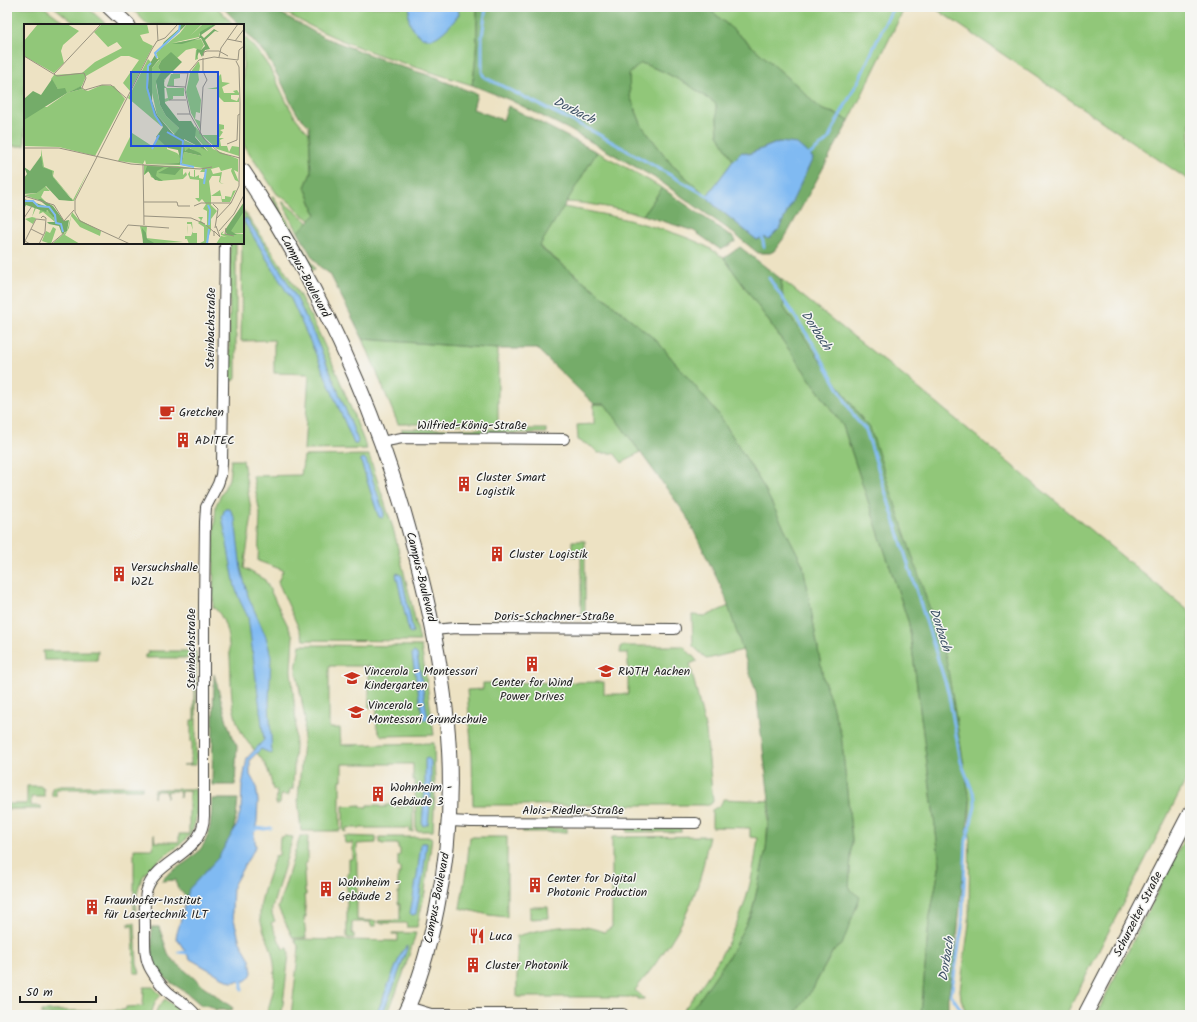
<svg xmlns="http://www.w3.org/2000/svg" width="1197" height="1022" font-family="Kalam,sans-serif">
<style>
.green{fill:#91c779;stroke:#56724a}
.forest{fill:#74ac69;stroke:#486442;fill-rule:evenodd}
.water{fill:#80baf2;stroke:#4e6b87}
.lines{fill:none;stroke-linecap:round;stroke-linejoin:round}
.stream{stroke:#80baf2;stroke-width:3}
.street-casing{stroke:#3b3a35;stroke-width:12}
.secondary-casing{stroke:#3b3a35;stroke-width:16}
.street{stroke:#fff;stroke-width:10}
.secondary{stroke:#fff;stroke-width:14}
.labels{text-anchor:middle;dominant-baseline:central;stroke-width:3;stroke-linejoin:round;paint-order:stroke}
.street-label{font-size:12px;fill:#1c1c1c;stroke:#f6f6f2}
.poi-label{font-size:12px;fill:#1c1c1c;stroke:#f6f6f2;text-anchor:start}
.water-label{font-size:13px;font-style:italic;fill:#3f5367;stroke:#f6f6f2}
.inset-river{fill:none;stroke:#80baf2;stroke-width:2}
.inset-road{fill:none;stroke:#999380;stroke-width:1}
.view{fill:#1d4ed8;fill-opacity:0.15;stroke:#1d4ed8;stroke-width:2}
.inset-edge{fill:none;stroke:#1c1c1c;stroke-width:2}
</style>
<rect width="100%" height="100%" fill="#f6f6f2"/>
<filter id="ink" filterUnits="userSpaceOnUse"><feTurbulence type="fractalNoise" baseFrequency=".025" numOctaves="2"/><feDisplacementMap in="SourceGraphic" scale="8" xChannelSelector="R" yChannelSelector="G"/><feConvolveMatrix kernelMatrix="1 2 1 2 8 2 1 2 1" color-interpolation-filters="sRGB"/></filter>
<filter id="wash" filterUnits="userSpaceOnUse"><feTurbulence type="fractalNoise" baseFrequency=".012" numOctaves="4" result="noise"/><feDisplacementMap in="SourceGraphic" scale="16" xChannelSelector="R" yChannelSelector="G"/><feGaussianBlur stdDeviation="0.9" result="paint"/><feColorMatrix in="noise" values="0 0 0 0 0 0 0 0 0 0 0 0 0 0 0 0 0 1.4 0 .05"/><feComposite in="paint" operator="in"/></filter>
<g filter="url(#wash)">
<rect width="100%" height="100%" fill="#ede2c3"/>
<g class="green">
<polygon points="7,7 44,7 68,25 25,25 25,146 7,146"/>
<polygon points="54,7 87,7 107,25 77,25"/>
<polygon points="130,7 217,7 234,25 148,25"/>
<path d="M276,7H477C477,33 477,59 472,85C405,64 336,44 276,7Z"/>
<polygon points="707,7 905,7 849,121 834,113 823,110 813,102 800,88"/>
<polygon points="933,7 1190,7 1190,172 1187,179"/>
<path d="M243,35C252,45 261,55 269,67C282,89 289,115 309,133L311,173L305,187L316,215L310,220L299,212L291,203L277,194L243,144Z"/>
<polygon points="641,63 662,71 689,85 716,104 718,134 733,161 707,196 672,165 642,126 630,96 629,74"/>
<path d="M597,152L622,165L662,188L643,215C617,209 592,203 566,202Z"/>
<polygon points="273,196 315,269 312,270 271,197"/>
<polygon points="282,201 308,222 298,232 282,202"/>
<path d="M563,207C594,212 624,218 654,227C678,234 704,242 724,258L843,426L909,624L940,864L929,921L921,1015H794L812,990L833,951L842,945L849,889L852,840L841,734L823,677L803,565L763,486L720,416L657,341L595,290L539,246Z"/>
<path d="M243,210C263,238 283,266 300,296C327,345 347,398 367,449L304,450L309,374L274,373V340L241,341L242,243H243Z"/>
<polygon points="230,243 236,243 236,378 235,380 230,381 229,380"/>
<polygon points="781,279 907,379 1190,612 1190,772 1066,1015 967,1015 961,999 960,990 969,924 970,801 870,428 862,419 784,308"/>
<polygon points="363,339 498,349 498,424 398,424"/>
<polygon points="594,404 605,404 640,452 622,463 614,453 598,453 592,447 578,440 577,425 594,424"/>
<rect x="402" y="429" width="144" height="4"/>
<polygon points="369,455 393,528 409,593 420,641 304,640 278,582 283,570 258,561 260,514 253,476 301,475 304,456"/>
<path d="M231,460H243L252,516L244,568L265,580L293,636L291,670L296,722L293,789H290L289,795H281L280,804H276L277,790H273C271,780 269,770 263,761C256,750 245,742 240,729C236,722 235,714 233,706C228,680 236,623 213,607L214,534H215V531H214L216,505L229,479Z"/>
<polygon points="572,541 585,541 585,615 581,615 581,556 572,556"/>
<polygon points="729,606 743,650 707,659 693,646 692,615 706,616"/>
<path d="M300,645L421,646L428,691L434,735L382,736C374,730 377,716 377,707H369V666H329V728H340L341,745L434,743L435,790L433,831H416L415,780H413V764H342V780H340V831H301L298,799L305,719L296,669Z"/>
<path d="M621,646H684C687,652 693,655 697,661L690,664L706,731L713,801L712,803L709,805H473L472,755L467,690L483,689V683L604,682V694H628V653H620Z"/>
<polygon points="43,651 98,651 97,660 44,660"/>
<polygon points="148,651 192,651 196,652 196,765 183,765 191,764 191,748 192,748 192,742 191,742 191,720 194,720 194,685 191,685 191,658 145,658 145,655 148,654"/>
<polygon points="27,786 40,786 44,789 44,797 31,797 31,806 41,806 41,809 7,809 7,804 27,804"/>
<polygon points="55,786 142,786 142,789 56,789 56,796 52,796 52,788"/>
<path d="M158,789H195C196,802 198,817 193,829C189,837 182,844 174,849C148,868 136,875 136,910H134V849H153L154,834L155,842H179V834H189V791H181L180,798L179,791H168L167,798L166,791H155L154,798V790Z"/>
<path d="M723,799L769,801L766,850L752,912L730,955L699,1000L686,1013L683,1011C702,985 721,959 734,930C748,901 754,869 758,838L750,837V828L712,827V810C717,807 722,805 723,799Z"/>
<polygon points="361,805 361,807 367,807 367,805 379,805 379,807 386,807 386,805 397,805 397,807 404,807 404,805 413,805 413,832 410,831 410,828 346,828 346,832 343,831 343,806"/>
<polygon points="1190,827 1190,1015 1096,1015"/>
<rect x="523" y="828" width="44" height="4"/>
<rect x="627" y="828" width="54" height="4"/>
<path d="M284,836L293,837L272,908V914L275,921L271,923L283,949L288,948L289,954L282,1012L278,1013H268L267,1012C275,989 278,970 270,946C266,936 261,926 260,916C259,899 270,873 275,856L279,855L280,837H284Z"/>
<polygon points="300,836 308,836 307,852 308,852 308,858 307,858 307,863 305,863 306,872 304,872 305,892 306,892 306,895 304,895 306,917 304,917 306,938 293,938 278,908"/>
<polygon points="344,836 376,837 376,843 357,844 357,920 376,921 376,926 371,926 370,922 352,922 352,934 354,934 354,938 347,938 347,874 349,874 349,859 353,859 353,843 345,843"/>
<path d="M709,836C705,854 703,873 696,890C683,928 660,959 635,990L644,998V999H637V997H517V936C539,930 563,924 586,927C592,928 598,930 604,932L612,927V837Z"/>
<polygon points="379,837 432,837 425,892 417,927 407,927 406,923 379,923 379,921 400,920 400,904 398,904 398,892 400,892 400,886 398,885 398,874 400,874 400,867 398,867 398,856 400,855 400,849 398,848 398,844 382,844 382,843 379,843"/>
<polygon points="470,837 507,837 507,917 489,915 460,908 467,865"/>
<polygon points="530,907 548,907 549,918 530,919"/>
<polygon points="129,923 135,923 137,963 140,973 134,973 133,926 129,926"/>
<polygon points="392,933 416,933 402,977 387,1015 291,1015 299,948 294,939 398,941 398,934 392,934"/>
<polygon points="144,987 153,987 161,995 155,1002 151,1015 42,1015 42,1011 125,1010 126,1007 143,1006"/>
<polygon points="165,999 186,1015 155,1015 157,1009"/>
</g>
<g class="forest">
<polygon points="222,7 270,7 323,37 399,66 425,74 477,94 473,109 503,120 508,106 597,152 539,247 595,290 657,341 720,416 763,486 803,565 823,677 841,734 852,840 849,889 860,897 842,945 833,951 812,990 794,1015 684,1015 699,1000 730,955 752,912 766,850 770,807 756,692 724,593 686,515 605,404 594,404 537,349 498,349 363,339 330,274 319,266 311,255 298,232 316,214 305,187 311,173 309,126 298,115 290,101 283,85 266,55 243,29 243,25 240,25"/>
<path d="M477,7H707L800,88L813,102L823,110L834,113L849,121L787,234L774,251L770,253H758L728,229L657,179L568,129L510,100L472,85C477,59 477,33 477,7ZM641,63L662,71L689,85L716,104L718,134L733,161L742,152L749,154L779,142L766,237H763L757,240L713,204L707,196L672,165L642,126L630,96L629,74Z"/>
<polygon points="662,188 734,238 736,241 721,250 694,231 643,215"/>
<polygon points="740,247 781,279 784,308 862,419 870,428 946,658 970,801 955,958 948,998 948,1009 944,1015 921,1015 929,921 940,864 909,624 843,426 724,258"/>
<polygon points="214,674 227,721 232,737 237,746 235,785 212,785"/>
<path d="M212,799H238L236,817L233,834L228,849L204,879L186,897L177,887L176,880L161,881C168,873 177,868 186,862C211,845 211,827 212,799Z"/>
<polygon points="151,927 159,927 169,956 173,960 202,985 233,1008 232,1010 216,1010 210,1006 201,1005 187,993 170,982 156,969 153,959"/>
</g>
<g class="water">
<path d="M410,7H458L459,14C455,21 441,36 434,38C423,42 411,30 409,20C408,16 409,11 410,7Z"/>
<polygon points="779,142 797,144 813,158 779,229 769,239 763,237 757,240 713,204 707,196 733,161 742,152 749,154"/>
<path d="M245,218L247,219C264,245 282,271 297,299C320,345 339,393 358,441L357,444H354L318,359L291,299L245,223L244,220Z"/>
<polygon points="364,458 366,460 384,513 384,516 382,518 379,517 378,515 361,462 361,459"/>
<polygon points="225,509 230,509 235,519 241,569 248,596 266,637 271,656 269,702 272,754 261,749 250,760 250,775 256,785 258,801 257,822 254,833 256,847 245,864 233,886 232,912 240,942 250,959 252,973 249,978 245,981 231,982 190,959 176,937 189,889 218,858 237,825 241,809 242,786 247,758 264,740 248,617 240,601 235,587 222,516"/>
<polygon points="398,573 402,576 413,632 411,633 409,632 396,574"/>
<polygon points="414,652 417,654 428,718 426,720 424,720 423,719 412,656 412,653"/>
<polygon points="428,758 431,761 431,796 428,824 424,826 422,825 425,784 425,759"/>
<polygon points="421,843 427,843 423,876 416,914 412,915 410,913 417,876"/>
<polygon points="408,946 395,983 382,1015 376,1015 402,951"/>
</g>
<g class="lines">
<g class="stream">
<polyline points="486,7 482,37 482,72 484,77 596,133 709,197"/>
<polyline points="809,155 828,140 838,119 860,78 886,21 894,7"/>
<polyline points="762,235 764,247"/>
<polyline points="769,278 814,345 855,418 866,430 948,691 961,762 975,797 975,807 966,841 962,927 951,995 962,1011 963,1015"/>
<polyline points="254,831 257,828 264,829 271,828"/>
<polyline points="179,952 189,953"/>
<polyline points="240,978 242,984 242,990"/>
</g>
</g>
</g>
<g filter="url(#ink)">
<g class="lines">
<defs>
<g id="street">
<polyline points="381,442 402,438 564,439"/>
<polyline points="434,630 455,628 675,629"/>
<polyline points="449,821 471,822 696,823"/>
<polyline points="408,1007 431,1014 623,1014"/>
<path d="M196,1015C189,1005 177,1000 168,992C162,986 155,977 151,970C144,959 145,944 145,931C145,921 144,901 146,892C154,862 193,857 202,828C203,825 204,820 204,816V605L205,522L206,507L218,484L221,475L222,464L225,243"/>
</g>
<g id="secondary">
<polyline points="109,7 128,25"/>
<path d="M243,171C329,299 391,442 425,593C450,700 460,799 437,908C430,943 420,983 404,1015"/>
<polyline points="1085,1015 1190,813"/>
</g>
</defs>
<use href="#street" class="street-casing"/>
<use href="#secondary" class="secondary-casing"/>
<use href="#street" class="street"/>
<use href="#secondary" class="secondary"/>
</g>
</g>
<defs>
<symbol id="cafe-bare" viewBox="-9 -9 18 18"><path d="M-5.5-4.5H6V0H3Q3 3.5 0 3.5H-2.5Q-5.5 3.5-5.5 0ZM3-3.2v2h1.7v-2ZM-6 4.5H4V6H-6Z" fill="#c8321e" stroke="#f6f6f2" stroke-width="2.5" paint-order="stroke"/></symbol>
<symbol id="building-bare" viewBox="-9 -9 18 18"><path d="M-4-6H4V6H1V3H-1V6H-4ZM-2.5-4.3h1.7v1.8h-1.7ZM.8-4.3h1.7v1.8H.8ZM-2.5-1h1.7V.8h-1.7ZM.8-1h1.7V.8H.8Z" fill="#c8321e" stroke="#f6f6f2" stroke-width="2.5" paint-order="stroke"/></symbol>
<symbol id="university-bare" viewBox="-9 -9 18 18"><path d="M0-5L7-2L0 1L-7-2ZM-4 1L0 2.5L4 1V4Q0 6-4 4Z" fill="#c8321e" stroke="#f6f6f2" stroke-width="2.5" paint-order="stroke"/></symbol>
<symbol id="school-bare" viewBox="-9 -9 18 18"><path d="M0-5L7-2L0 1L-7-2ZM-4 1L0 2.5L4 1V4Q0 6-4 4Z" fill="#c8321e" stroke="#f6f6f2" stroke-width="2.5" paint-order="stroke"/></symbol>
<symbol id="restaurant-bare" viewBox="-9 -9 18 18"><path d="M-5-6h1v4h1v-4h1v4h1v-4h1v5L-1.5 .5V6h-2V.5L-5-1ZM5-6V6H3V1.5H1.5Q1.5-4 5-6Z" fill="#c8321e" stroke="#f6f6f2" stroke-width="2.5" paint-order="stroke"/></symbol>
</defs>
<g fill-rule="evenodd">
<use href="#cafe-bare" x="156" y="401" width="22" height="22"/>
<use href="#building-bare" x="172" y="429" width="22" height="22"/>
<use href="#building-bare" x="453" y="473" width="22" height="22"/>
<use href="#building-bare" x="486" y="543" width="22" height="22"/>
<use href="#building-bare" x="108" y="563" width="22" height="22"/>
<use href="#building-bare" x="521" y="653" width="22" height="22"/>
<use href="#university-bare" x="595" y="660" width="22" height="22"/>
<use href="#school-bare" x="341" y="667" width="22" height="22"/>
<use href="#school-bare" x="345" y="701" width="22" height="22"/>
<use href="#building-bare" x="367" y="783" width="22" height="22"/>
<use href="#building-bare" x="524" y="874" width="22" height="22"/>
<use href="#building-bare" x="315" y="878" width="22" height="22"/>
<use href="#building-bare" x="81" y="896" width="22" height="22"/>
<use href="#restaurant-bare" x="466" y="925" width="22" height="22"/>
<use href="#building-bare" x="462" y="954" width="22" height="22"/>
</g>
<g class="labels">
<g class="street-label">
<text transform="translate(305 276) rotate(62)">Campus-Boulevard</text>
<text transform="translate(211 328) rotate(-89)">Steinbachstraße</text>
<text x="472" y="425">Wilfried-König-Straße</text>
<text transform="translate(421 577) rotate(76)">Campus-Boulevard</text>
<text x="554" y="616">Doris-Schachner-Straße</text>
<text transform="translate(191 649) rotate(-90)">Steinbachstraße</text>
<text x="573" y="810">Alois-Riedler-Straße</text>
<text transform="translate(437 898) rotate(-79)">Campus-Boulevard</text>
<text transform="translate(1138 914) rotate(-63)">Schurzelter Straße</text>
</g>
<g class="poi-label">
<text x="179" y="412">Gretchen</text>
<text x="195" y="440">ADITEC</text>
<text x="476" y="477">Cluster Smart<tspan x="476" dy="14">Logistik</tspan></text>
<text x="509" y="554">Cluster Logistik</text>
<text x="131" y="567">Versuchshalle<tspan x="131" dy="14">WZL</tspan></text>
<text x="364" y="671">Vincerola - Montessori<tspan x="364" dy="14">Kindergarten</tspan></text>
<text x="618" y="671">RWTH Aachen</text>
<text x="532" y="682" text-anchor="middle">Center for Wind<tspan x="532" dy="14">Power Drives</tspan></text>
<text x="368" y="705">Vincerola -<tspan x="368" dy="14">Montessori Grundschule</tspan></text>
<text x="390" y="787">Wohnheim -<tspan x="390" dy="14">Gebäude 3</tspan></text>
<text x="547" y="878">Center for Digital<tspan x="547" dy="14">Photonic Production</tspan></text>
<text x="338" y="882">Wohnheim -<tspan x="338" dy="14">Gebäude 2</tspan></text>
<text x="104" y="900">Fraunhofer-Institut<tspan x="104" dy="14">für Lasertechnik ILT</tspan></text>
<text x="489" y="936">Luca</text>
<text x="485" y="965">Cluster Photonik</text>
</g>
<g class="water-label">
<text transform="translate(574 111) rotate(27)">Dorbach</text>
<text transform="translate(816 331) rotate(57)">Dorbach</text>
<text transform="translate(940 630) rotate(72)">Dorbach</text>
<text transform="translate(947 959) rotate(-81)">Dorbach</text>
</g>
</g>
<g transform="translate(24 24)">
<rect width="220" height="220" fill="#ede2c3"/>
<path d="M14,0H43L55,7L39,21L37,27L40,39L30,49L0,32V17ZM78,0H123L125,9L116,11L119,17L129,22L106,67L99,59L115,36L105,32H97L62,52L58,62L43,69L34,65L27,55L30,51L58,49L71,38L98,24L93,18L84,23L70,8ZM163,0H178L166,12L179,0H190L175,10V13L148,19L177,15L180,21L177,26H173L174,35L171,36L172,26L173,25L170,24L162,26L153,34L137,37L134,43L137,48L132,61L136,81L142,92L155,104L151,111L133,91L126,60L128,44L135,36L132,29L156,9ZM124,35L127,38L124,41V49L126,43L124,55L126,74L137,102L104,74ZM174,38H175L176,42L175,48H179H174L175,56L172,62L177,76L176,89L172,88L171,95L176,97L177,107L167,89L162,68L166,49ZM144,49L139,61L143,64H160V72H149V75L141,78L140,75L144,74L142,64H138V61ZM147,50H156V54L150,55V62H143ZM197,50L198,58L206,59L198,63L200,69H211L209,67L213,66L215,69V57V71H207V75L213,77L215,73V78H200L195,73V64L194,65H183L194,63L195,52ZM78,61L90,62L101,75L71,132L35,123L0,122V83H23L43,69L58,65L64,67ZM194,94L195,100L200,101V105L196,106L199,108L195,114H200L196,116L197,122H203L205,128L208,122L215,123V132L193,125L178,111H194ZM171,102L189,125L214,135V148L210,146L215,158L211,156L207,147L208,144L197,147L195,143L187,145L189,150L198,148L196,159L200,160L195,158L196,152H188L185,157L187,172L196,166L198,175H201V172L207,173L209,167L212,166L206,178H198L197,172H187V181L193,187L187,195V206L182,220H174L180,217V203L174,199L177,196L174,193H179L177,197L183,202V187L179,185L182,180L178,175L175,178L171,174H175V156L166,155L164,150L166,147V152L170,153V146L175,145L171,146V153L175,151V154L179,155L182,148H176L179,144L158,141L160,128L178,132L166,124L161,127L160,116L184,127L171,112ZM108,109L128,122L134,114L143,122V125L153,129L157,133L155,139L122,140L121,136L119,140L94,137ZM17,125L20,143L30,147L29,152L49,176L63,149L50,177L41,176L47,174L29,153L28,148L19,143L16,133L5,147L17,132ZM120,141L154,142L169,144L159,145V151L162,148L163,151L159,155L135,157L127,153L125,147L120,151ZM21,162L26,167H20L17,173L23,179L0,171L13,169ZM11,182L28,189L31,198L19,188L15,190L16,186L12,184L8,193L12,194L9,200L1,195L8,193ZM220,184V209L206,210V205ZM48,188L54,195L77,207L76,212L56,203L47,192L45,204L41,211L56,220H28L43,207ZM163,198H168L169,209H173V220H165L163,215H161V212H167L169,207L167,200H163L164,211L163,204ZM116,202H123L122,214L159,218L120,220ZM29,203L32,205L27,220L18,217L22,207L26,209ZM200,207L198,210H220V220H192L197,212L203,213L197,211V209Z" fill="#91c779"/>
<path d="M155,0H163L136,26L140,18L156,4ZM190,0H193L177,11L180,14L190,5L195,8L191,7L181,16L186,25L181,26L178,33L175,28L172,35L173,25L177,26L181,22L177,14L158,20H148L175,14L176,8ZM147,28L158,38L140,56L141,79L155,97H167L172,105L171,113L183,127L160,115L161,127L165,124L176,129L178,132L179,137L178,132L160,128L158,141L120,140L155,139L156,135L154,126L144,124L132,113L139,103L131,91L124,64L125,41L131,31L133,35L136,34L128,44V77L133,91L150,111L155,104L142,92L136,81L132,57L137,48L134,43L137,37ZM28,55L34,65L41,64L43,69L57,62L58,65L43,69L0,96V75L9,67L17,71ZM17,132L19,143L28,147L29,153L49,177L35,176L22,162L13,169L0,170V154L3,150L0,143L6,147ZM123,142L140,143L133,147L132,152L139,157L131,156L124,147L120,151ZM145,143L157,144L151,151L134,149ZM0,175L24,183L14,175H17L29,182L40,197L45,196L43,207L38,210L35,202L25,200L23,198H31L30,194L23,186L22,188L2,181L0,185ZM220,178V187L207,207L213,211H203L201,206ZM118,204L122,209L123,215L132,220H119Z" fill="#74ac69"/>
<path class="inset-river" d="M133,34L131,29L155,7L156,0M127,39L124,42L123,64L131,91L138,102M143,108L159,117L157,139M128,125L135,111M156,140L170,143M180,160L182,145M0,177H9L14,182L25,183L31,191L32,199L37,200L39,208M184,181L186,186L185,201M183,220L185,205"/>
<path class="inset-road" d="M133,0L134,17M203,15L218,18M211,17L220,5M0,32L33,52L60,49L62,54L58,64L61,66L78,61H87L102,74M179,32L180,28L183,27H195L204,32M195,33L197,24L214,0M214,36L190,33L175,36L164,49L161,66L166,90L180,115L196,129L216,134M214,36L215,26L220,22M212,37L215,43L216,80M149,49H164M30,50L77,0M143,62L161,63M220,69V88M145,76H162M153,90H166M176,110L179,63L183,56L179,47V34M203,120L213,116L214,91L216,90M0,124H35L107,140L176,145L188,143M119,140L120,201M0,172L30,181L40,197L50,186M120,178H153L154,182H166M189,180L194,185L191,204M170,182L177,179H207M120,192L167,194L181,200M0,194L8,182M192,195L207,179L215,162L216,80M182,201L190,208V212M202,204L201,210L210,212M7,205L19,211M190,207L196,213L192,202M195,207L210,190L220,171M95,214L104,201L145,204M6,220L1,217L12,195L21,196M15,220L21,208L22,194L19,192L17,194M27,220L40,209M106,220L56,197L51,188V176L128,25L133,17L141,14L154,0"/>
<path class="view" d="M107,48H194V122H107Z"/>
<rect width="220" height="220" class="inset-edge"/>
</g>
<rect width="1197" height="1022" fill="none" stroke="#f6f6f2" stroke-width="24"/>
<path d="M20 996v6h76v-6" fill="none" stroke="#1c1c1c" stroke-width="2"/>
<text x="26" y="996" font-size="12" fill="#1c1c1c" stroke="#f6f6f2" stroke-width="3" paint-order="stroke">50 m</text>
</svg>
